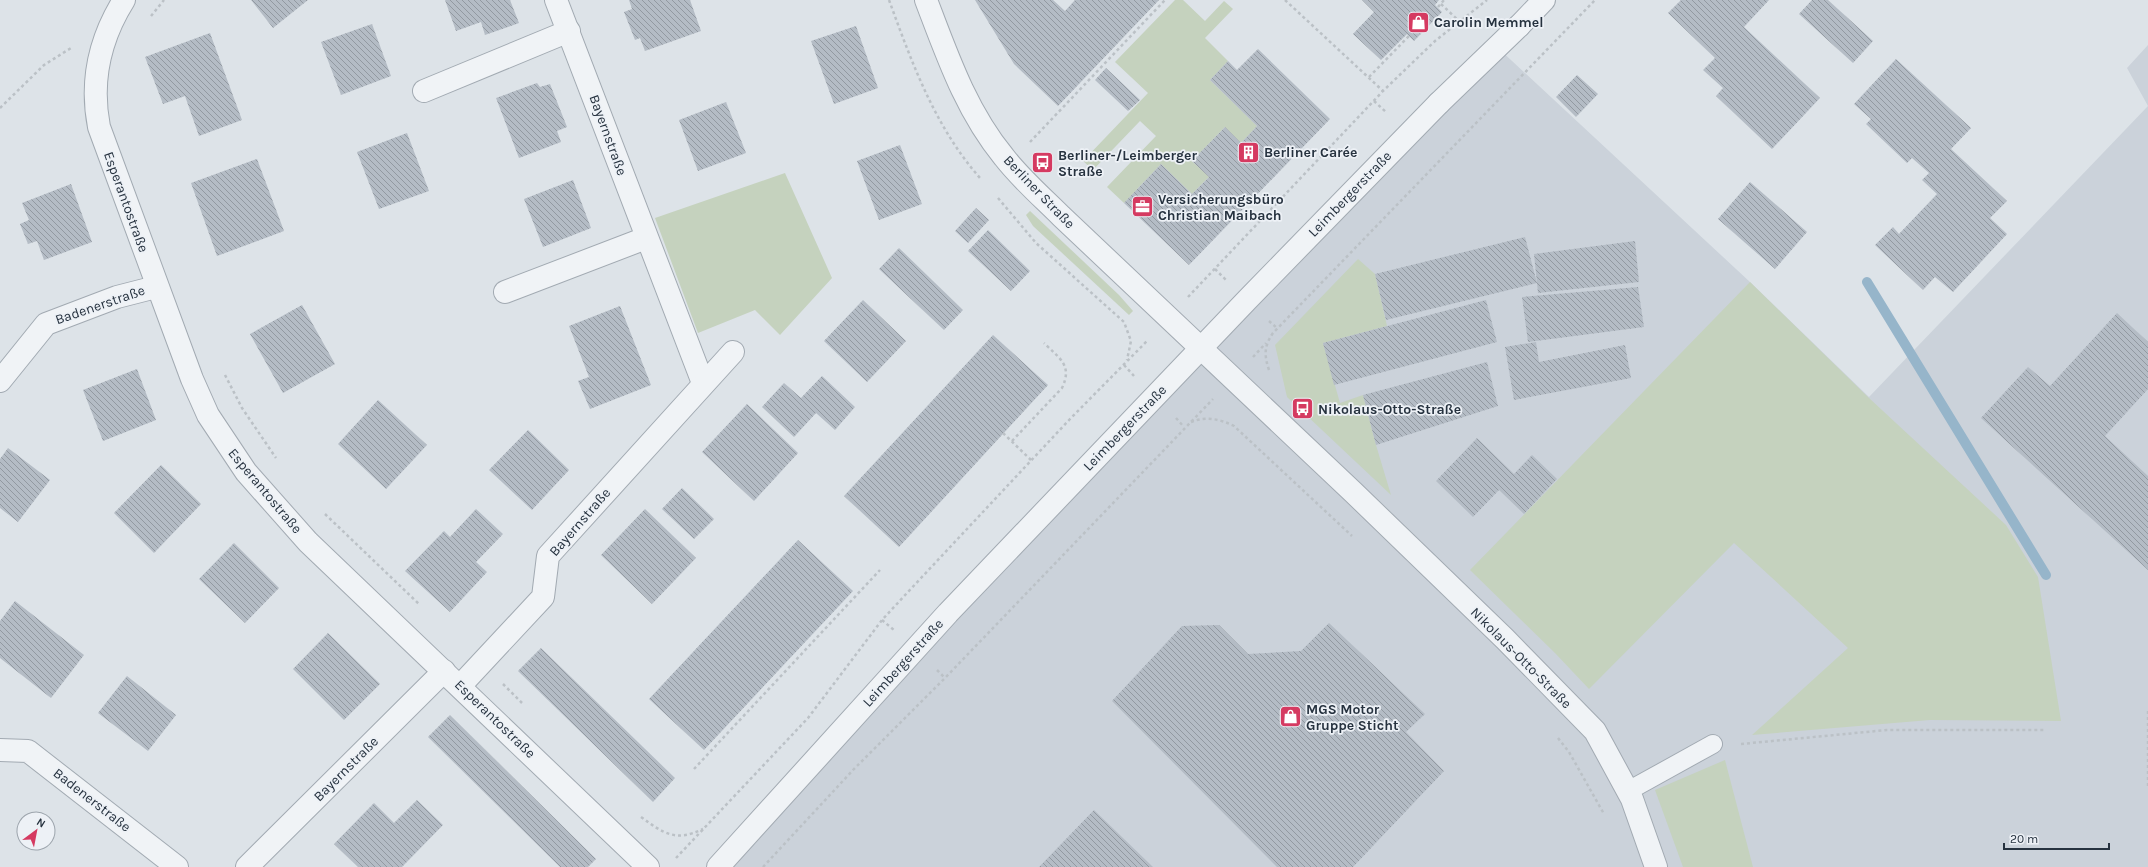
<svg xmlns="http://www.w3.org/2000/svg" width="2148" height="867" font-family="Karla,sans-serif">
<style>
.built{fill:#cbd2da}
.green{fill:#c5d2be}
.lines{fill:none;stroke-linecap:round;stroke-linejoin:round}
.stream{stroke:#96b5ca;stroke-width:10}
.building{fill:url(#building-back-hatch)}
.service-casing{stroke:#a2aab2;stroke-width:20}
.minor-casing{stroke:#a2aab2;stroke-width:24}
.tertiary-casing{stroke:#a2aab2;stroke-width:24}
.path{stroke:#bbc1c6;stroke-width:2.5;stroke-dasharray:3 3;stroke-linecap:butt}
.service{stroke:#f0f3f6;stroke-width:18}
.minor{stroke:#f0f3f6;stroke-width:22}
.tertiary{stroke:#f0f3f6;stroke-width:22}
.labels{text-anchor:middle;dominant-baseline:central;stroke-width:3.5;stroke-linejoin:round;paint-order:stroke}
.poi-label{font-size:14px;font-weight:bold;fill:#26323f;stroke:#edf1f6;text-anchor:start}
.street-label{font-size:14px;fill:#26323f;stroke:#edf1f6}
</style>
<defs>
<pattern id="building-back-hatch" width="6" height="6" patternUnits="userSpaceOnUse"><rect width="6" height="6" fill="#b4bcc5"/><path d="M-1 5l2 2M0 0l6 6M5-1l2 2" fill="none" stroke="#9299a1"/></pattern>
</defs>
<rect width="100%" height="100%" fill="#dde3e8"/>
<polygon class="built" points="2148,45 2148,867 718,867 1497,47 1750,282 1869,397 2148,106 2127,68"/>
<g class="green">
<polygon points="1175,0 1183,0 1205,21 1224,1 1233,9 1205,38 1228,61 1210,80 1257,126 1241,143 1225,127 1192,161 1209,177 1192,194 1161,164 1124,203 1107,187 1156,136 1140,121 1093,170 1083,161 1148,93 1115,62"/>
<polygon points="785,173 832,278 780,335 755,310 698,333 655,218"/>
<polygon points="1030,211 1119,295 1133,311 1129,315 1033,226 1026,215"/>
<polygon points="1358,259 1375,274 1387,326 1323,343 1340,403 1363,395 1376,445 1391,495 1287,397 1275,345"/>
<polygon points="1750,282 1869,398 2006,525 2038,577 2061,721 1930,720 1752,735 1848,648 1734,543 1589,689 1555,653 1470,570"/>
<polygon points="1725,760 1753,867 1683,867 1655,790"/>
</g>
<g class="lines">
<polyline class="stream" points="1867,282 2046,575"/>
</g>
<g class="building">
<polygon points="251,0 308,0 273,28"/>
<polygon points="445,0 510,0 519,23 485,35 481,22 456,31"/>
<polygon points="629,0 690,0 701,31 645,51 640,38 635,40 624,12 632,9"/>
<polygon points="975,0 1053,0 1065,11 1075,0 1159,0 1058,106 1014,64"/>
<polygon points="1362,0 1439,0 1435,5 1442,12 1414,41 1407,34 1381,60 1353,34 1374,12"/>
<polygon points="1681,0 1769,0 1744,27 1820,98 1772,149 1716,96 1723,88 1703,70 1715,58 1668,13"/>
<polygon points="1812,0 1828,0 1873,41 1853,63 1799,14"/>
<polygon points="372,24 391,76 341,95 321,42"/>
<polygon points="856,26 878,88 834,104 811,41"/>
<polygon points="210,33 242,120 199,136 185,96 163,104 145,57"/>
<polygon points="1258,49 1330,119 1189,265 1124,203 1161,164 1192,194 1209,177 1192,161 1225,127 1241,143 1257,126 1210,80 1228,61 1237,70"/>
<polygon points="1896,59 1971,128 1951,149 2007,201 1990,218 2007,234 1953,292 1935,277 1923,290 1875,245 1893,227 1899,234 1937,194 1922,180 1929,173 1912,158 1907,163 1866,124 1871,119 1854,104"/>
<polygon points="1106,68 1140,100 1128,111 1095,80"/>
<polygon points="1577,75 1598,94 1576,117 1556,97"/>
<polygon points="537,83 540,87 550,84 567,127 557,131 561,142 519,158 496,98"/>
<polygon points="726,102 746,153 698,171 679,120"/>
<polygon points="407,133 429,191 379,209 357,152"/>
<polygon points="900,145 922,204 879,220 857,161"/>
<polygon points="257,159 284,231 217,256 191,183"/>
<polygon points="573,180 591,228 543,247 524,199"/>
<polygon points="1750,182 1807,232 1775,269 1718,219"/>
<polygon points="71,184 92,242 44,260 37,241 28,244 20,224 29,220 22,203"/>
<polygon points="976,208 989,220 968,243 955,231"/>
<polygon points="988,230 1030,271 1011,291 968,251"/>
<polygon points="1525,237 1537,283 1386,320 1375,274"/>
<polygon points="1635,241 1639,282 1538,293 1534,254"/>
<polygon points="899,248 963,310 944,330 879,269"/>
<polygon points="1638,287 1644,327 1528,342 1522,297"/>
<polygon points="863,300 906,341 867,382 824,341"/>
<polygon points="1486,300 1497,342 1334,385 1323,343"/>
<polygon points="302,305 335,364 283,393 250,334"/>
<polygon points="620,306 651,385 590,409 578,381 589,377 569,326"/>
<polygon points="2117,313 2148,342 2148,389 2105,436 2148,476 2148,570 1981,418 2028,367 2050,386"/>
<polygon points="993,335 1048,385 899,547 844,496"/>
<polygon points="1536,342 1539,362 1625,345 1631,378 1514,400 1505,347"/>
<polygon points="1487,362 1498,406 1376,445 1363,395"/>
<polygon points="137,369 156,420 103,441 83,390"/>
<polygon points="822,376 855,407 835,430 816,413 794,437 762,407 784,383 801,398"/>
<polygon points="378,400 427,445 386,489 338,444"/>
<polygon points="747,404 798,453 754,501 702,452"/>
<polygon points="528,430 569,470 532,510 489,470"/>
<polygon points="1477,438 1514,474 1532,455 1557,479 1524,514 1499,490 1473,517 1436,481"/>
<polygon points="8,448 50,480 18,522 0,508 0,459"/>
<polygon points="161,465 201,504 154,553 114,513"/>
<polygon points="682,488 714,519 694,539 662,509"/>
<polygon points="476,509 503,534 476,562 487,572 450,612 405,571 444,531 450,537"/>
<polygon points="645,509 696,558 652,604 601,555"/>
<polygon points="798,540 853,591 704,750 649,699"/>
<polygon points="234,543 279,588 245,623 199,579"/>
<polygon points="15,601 84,655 51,698 0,658 0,621"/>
<polygon points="1329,623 1425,714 1406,732 1444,771 1353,867 1277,867 1112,701 1182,626 1219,625 1248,654 1301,651"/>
<polygon points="328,633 380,684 344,720 293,669"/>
<polygon points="541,648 675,778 653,802 518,671"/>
<polygon points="127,676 176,715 148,751 98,713"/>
<polygon points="450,715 596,859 588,867 560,867 428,737"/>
<polygon points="417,800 443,825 402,867 358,867 334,844 374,803 394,823"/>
<polygon points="1094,810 1153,867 1039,867"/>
</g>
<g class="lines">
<defs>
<polyline id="service" points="1628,791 1713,744"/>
<g id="minor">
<path d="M124,0C99,40 90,81 99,127L192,379L208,415L246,472L308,542L648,867"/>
<polyline points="556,0 703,383"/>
<path d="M926,0C947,55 966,111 1004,157C1021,179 1042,197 1061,216L1353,492L1505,639L1595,731L1632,799L1656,867"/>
<polyline points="424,91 569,31"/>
<polyline points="1439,103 1519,26"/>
<polyline points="505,292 646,238"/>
<polyline points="0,381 46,324 117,297 156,287"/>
<polyline points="460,686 543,597 548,556 733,352"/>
<polyline points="0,750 28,751 177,867"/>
<polyline points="247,867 444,671"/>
</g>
<g id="tertiary">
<polyline points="1519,26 1544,0"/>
<polyline points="718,867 948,613 1247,300 1439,103"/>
</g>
</defs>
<use href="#service" class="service-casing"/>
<use href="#minor" class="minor-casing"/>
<use href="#tertiary" class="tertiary-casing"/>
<g class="path">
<path d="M889,0C912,63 935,127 980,178"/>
<polyline points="1285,0 1383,91"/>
<polyline points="1441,4 1459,21"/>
<polyline points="1438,7 1444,0"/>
<polyline points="151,16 164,0"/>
<polyline points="1369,77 1409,36"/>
<polyline points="1374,101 1387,113"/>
<polyline points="0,108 44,65 71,48"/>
<polyline points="1030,142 1165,0"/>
<polyline points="998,198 1036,243 1124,322 1131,341 1127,360"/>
<polyline points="1215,269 1226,280"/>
<polyline points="1188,297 1383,91 1435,41 1487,0"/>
<polyline points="1269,321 1277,328"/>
<polyline points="1253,357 1266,343"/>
<polyline points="1124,365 1134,376"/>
<path d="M1269,370C1264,355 1264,346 1273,333L1595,0"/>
<polyline points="225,375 242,408 276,458"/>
<polyline points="1176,418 1184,427"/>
<path d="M1191,422C1206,416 1220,419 1234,426L1352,536"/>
<polyline points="1003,433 1031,460"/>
<path d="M1012,441L1062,388C1073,365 1059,358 1044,343"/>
<polyline points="325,514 420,605"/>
<polyline points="882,620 894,630"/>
<polyline points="937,670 945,678"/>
<polyline points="503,684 522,703"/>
<polyline points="2148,711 2148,787"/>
<polyline points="1558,738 1569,752 1604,814"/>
<polyline points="1741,744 1887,730 2045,730"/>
<polyline points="694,769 880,570"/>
<path d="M641,817C664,834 676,842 703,829"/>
<polyline points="676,858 808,718 882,620 907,593 1070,419 1148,340"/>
<polyline points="763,867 854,769 945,678 1213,399"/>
</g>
<use href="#service" class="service"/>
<use href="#minor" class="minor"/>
<use href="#tertiary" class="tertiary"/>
</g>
<defs>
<symbol id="shop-square" viewBox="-11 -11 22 22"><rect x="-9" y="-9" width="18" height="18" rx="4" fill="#d53a61" stroke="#edf1f6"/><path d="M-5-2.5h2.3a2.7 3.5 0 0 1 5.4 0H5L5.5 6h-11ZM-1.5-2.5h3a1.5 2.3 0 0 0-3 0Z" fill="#fff"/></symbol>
<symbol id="building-square" viewBox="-11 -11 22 22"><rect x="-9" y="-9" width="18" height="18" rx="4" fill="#d53a61" stroke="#edf1f6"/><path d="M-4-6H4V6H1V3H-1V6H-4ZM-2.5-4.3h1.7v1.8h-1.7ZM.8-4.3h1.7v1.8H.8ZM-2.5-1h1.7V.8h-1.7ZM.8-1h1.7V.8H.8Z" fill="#fff"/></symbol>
<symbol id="bus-square" viewBox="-11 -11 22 22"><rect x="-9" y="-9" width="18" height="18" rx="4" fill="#d53a61" stroke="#edf1f6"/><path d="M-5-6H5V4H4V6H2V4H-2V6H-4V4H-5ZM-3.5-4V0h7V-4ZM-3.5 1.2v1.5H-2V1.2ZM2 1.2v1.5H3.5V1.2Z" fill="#fff"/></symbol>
<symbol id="office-square" viewBox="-11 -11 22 22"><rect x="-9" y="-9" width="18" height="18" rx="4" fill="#d53a61" stroke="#edf1f6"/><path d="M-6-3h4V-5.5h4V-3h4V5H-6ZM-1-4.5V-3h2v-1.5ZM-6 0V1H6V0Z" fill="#fff"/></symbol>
</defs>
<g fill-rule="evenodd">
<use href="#shop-square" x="1406" y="10" width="25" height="25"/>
<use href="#building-square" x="1236" y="140" width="25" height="25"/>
<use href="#bus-square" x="1030" y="150" width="25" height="25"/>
<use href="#office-square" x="1130" y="194" width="25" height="25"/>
<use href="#bus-square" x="1290" y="396" width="25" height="25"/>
<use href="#shop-square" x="1278" y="704" width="25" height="25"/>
</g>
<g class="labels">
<g class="poi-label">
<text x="1434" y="22">Carolin Memmel</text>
<text x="1264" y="152">Berliner Carée</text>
<text x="1058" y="155">Berliner-/Leimberger<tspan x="1058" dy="16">Straße</tspan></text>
<text x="1158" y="199">Versicherungsbüro<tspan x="1158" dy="16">Christian Maibach</tspan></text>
<text x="1318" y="409">Nikolaus-Otto-Straße</text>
<text x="1306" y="709">MGS Motor<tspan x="1306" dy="16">Gruppe Sticht</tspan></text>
</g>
<g class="street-label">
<text transform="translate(608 135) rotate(70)">Bayernstraße</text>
<text transform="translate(1039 192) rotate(46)">Berliner Straße</text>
<text transform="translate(1350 194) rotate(-46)">Leimbergerstraße</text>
<text transform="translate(126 202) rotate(70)">Esperantostraße</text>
<text transform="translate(100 305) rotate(-19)">Badenerstraße</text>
<text transform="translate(1125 428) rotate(-46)">Leimbergerstraße</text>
<text transform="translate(265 491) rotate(50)">Esperantostraße</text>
<text transform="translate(580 522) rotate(-49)">Bayernstraße</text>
<text transform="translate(1521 658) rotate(45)">Nikolaus-Otto-Straße</text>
<text transform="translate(903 663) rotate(-48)">Leimbergerstraße</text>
<text transform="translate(495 719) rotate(44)">Esperantostraße</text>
<text transform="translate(346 769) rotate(-45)">Bayernstraße</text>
<text transform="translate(92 800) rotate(38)">Badenerstraße</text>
</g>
</g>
<g transform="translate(36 831) rotate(32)"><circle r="19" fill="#edf1f6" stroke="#9da5ad"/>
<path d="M0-3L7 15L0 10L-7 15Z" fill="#d53a61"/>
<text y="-6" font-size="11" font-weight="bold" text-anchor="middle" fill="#26323f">N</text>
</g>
<path d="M2004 843v6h105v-6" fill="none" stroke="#26323f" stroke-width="2"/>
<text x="2010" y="843" font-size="12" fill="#26323f" stroke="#edf1f6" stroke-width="3" paint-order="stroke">20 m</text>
</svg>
